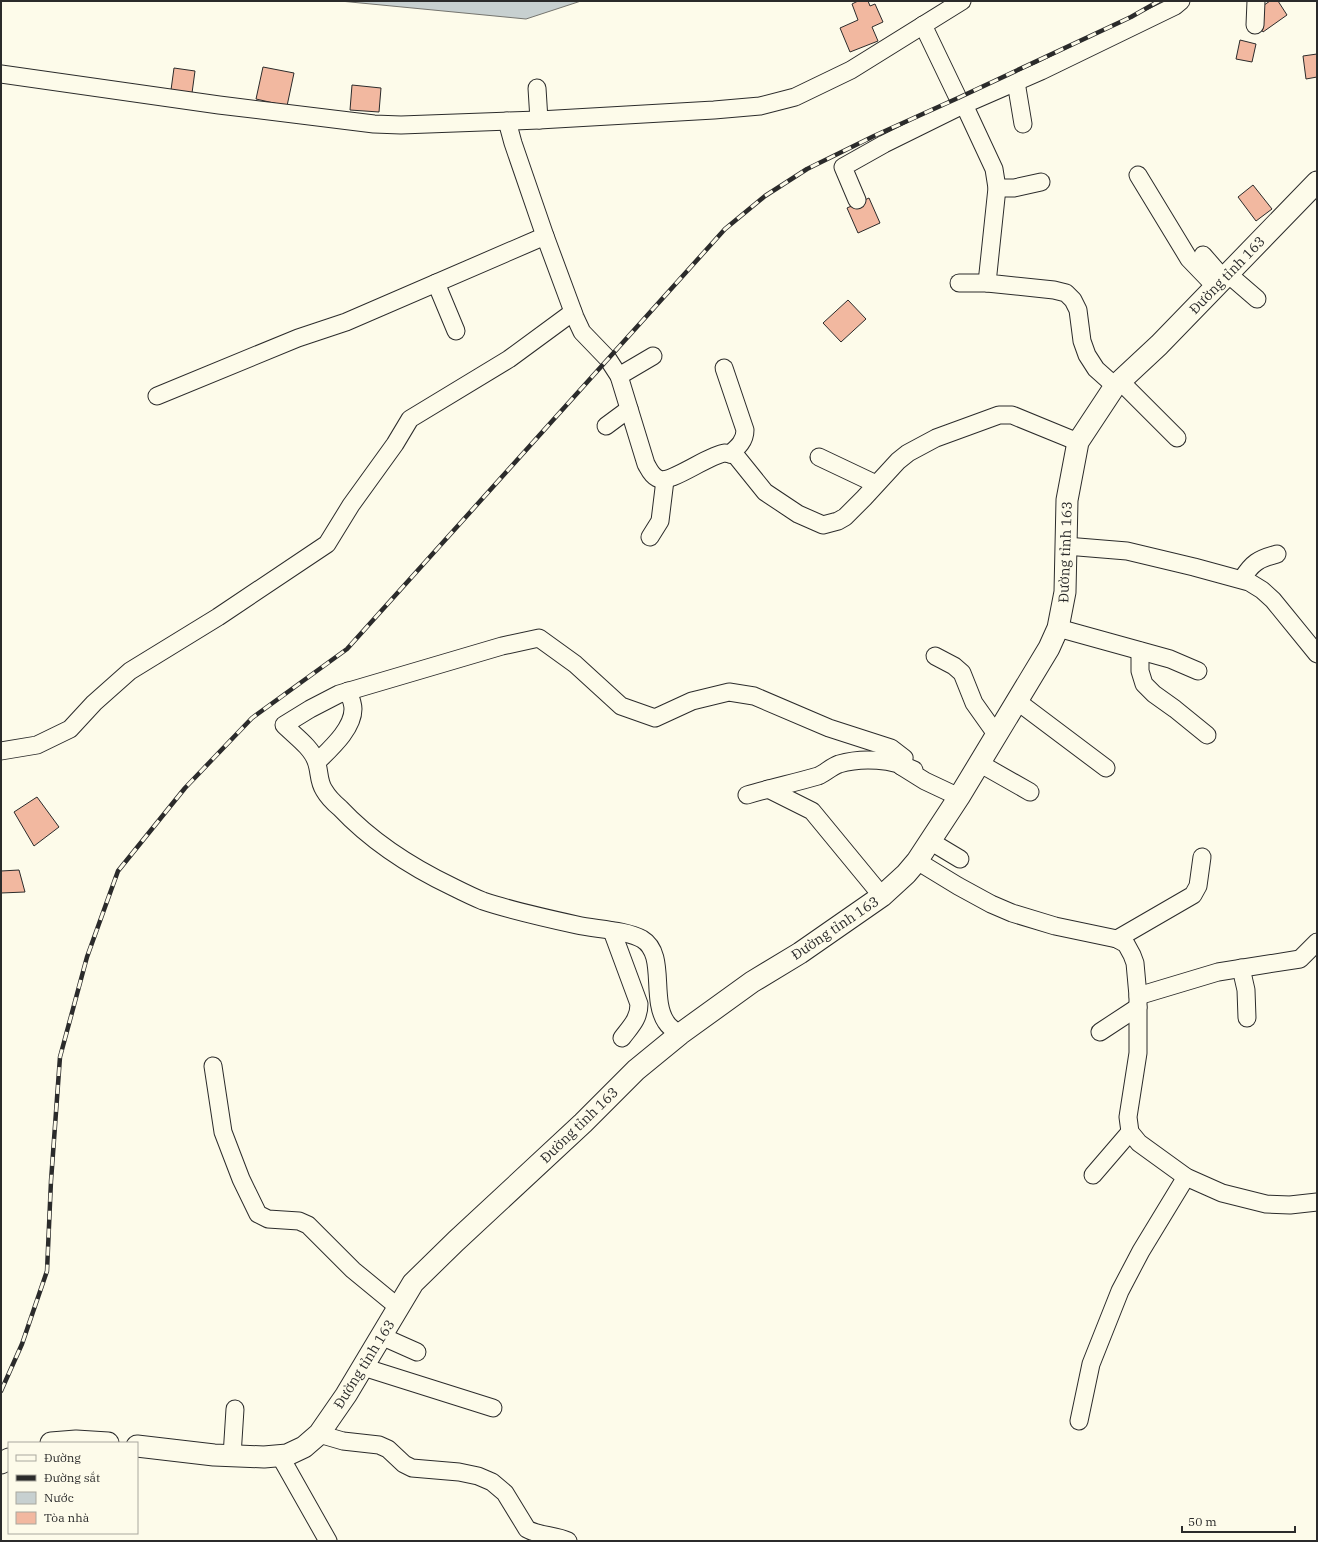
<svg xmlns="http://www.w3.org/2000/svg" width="1318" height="1542" font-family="'IBM Plex Serif',serif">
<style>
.water{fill:#c7d0d0;stroke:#74746e}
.building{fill:#f2b8a0;stroke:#2b2b2b}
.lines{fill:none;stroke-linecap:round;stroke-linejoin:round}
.minor-casing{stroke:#2b2b2b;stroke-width:19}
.major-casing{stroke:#2b2b2b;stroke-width:23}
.minor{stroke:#fdfbea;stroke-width:17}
.major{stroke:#fdfbea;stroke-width:21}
.rail-casing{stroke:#2b2b2b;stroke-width:4.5}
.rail{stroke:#fdfbea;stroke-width:3;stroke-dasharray:9;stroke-linecap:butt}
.labels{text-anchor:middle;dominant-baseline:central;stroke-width:3;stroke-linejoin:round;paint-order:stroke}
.street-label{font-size:14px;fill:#2b2b2b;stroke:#fdfbea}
</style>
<rect width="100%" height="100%" fill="#fdfbea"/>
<polygon class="water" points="340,1 581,1 526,19"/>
<g class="building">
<polygon points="858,1 868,1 870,6 875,4 883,22 872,27 878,41 850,52 840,28 858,20 852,4"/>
<polygon points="1270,1 1278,1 1287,15 1263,32 1251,14"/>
<polygon points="1240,40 1256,44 1252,62 1236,59"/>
<polygon points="1317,54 1317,77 1306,79 1303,56"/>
<polygon points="263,67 294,73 287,106 256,99"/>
<polygon points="174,68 195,71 192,93 171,90"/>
<polygon points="352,85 381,88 379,112 350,110"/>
<polygon points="1253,185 1272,209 1256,221 1238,197"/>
<polygon points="869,198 880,223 858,233 847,208"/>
<polygon points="848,300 866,319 841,342 823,323"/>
<polygon points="37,797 59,827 34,846 14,812"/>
<polygon points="19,870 25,892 1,893 1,871"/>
</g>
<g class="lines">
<defs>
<g id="minor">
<polyline points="923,25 958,98 967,111 994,169 997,188 987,283 1054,290 1066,293 1073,300 1078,310 1082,341 1087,355 1096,369 1115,386"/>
<polyline points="1255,25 1256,1"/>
<polyline points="1,74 219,105 374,124 401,125 539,120 714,110 760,106 795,97 851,70 962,1"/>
<polyline points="1016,82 1023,124"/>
<polyline points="537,88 539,120"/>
<path d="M507,121L513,143L545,236L575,317L582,332L608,359L619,376L646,464C649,469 651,475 657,478C669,486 707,455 725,453C729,453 733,455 736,456L765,492L798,514L823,525L838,521L845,517L864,498L898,461L908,453L936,438L999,415H1012L1078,442"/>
<polyline points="1138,175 1189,259 1215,286"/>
<polyline points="997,188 1014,188 1041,182"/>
<polyline points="857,200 843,167 884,144 963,105 1041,71 1175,6 1181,1"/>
<polyline points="1203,255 1223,278"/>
<polyline points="1228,274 1257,299"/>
<polyline points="436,283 456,331"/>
<polyline points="959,283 987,283"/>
<path d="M724,368L745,430C745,441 738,447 730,454"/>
<polyline points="619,376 653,356"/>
<polyline points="1120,381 1177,438"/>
<polyline points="157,396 298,338 346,322 545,236"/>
<polyline points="606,426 629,409"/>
<polyline points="819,457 876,484"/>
<polyline points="650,537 660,521 665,480"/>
<polyline points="1066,546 1127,551 1194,567 1249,582 1262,590 1273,600 1317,654"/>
<path d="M1242,579C1252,563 1258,559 1277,554"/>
<polyline points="1058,628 1170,659 1198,671"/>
<polyline points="1140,651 1140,671 1144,684 1154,694 1175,709 1207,735"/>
<polyline points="935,656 954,666 962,673 974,703 996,734"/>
<polyline points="1017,701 1106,768"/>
<polyline points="1,751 37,745 70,729 94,703 130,671 218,617 327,544 351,505 395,444 410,419 509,359 573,312"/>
<path d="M317,762C330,749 353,729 353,709C353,703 350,696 348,691"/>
<polyline points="979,763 1030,792"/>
<polyline points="768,789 812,811 882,896"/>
<path d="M747,795C770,788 794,783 818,776C825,773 831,767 839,764C862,757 893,759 914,770L901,766L925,781L959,797"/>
<polyline points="930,841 960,859"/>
<polyline points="917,861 958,886 991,904 1012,913 1055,926 1117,939 1126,944 1132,955 1135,963 1138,996 1138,1053 1128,1117 1130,1132 1139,1143 1186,1177 1222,1193 1266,1204 1290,1205 1317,1202"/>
<path d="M612,931L639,1004C639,1019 631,1026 622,1038"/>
<polyline points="1117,939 1193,895 1198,886 1202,857"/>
<polyline points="1241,968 1246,990 1247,1018"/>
<polyline points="1138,996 1218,972 1300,959 1317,942"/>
<polyline points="1100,1032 1138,1007"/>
<path d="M680,1034C675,1031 669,1027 666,1022C650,998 667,954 642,939C626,930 595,929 577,925C545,918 513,911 483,901C473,897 463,892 453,887C411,867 372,842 340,808C334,803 328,797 324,790C318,781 320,771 316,761C311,747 295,736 284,725L310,709L339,694L502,646L539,638L575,664L621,706L655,718L692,701L729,692L754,696L829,728L891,748L904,758L901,766"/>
<polyline points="213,1066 223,1132 241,1179 258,1214 268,1219 299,1221 308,1225 353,1270 398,1307"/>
<polyline points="1093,1175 1130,1132"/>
<polyline points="381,1336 417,1352"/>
<polyline points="363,1367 493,1408"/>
<polyline points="1079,1421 1091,1364 1120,1291 1141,1251 1186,1177"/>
<path d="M319,1434L343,1441L379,1445L388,1449L404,1464L412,1468L459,1472L478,1476L492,1482L505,1493L527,1529C539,1536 555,1535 568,1541"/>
<polyline points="232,1456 235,1409"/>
<polyline points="280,1456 328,1541"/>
</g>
<g id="major">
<polyline points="51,1443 76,1441 108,1443"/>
<polyline points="137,1446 214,1455 264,1457 287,1455 304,1447 319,1434 346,1395 413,1283 456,1241 583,1123 636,1070 680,1034 752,982 800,953 882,896 906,874 917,861 959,797 1049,648 1058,628 1065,592 1067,500 1078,442 1115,386 1159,345 1317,182"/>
<polyline points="1,1463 9,1459"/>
</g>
</defs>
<use href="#minor" class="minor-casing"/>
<use href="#major" class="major-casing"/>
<use href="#minor" class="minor"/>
<use href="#major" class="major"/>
<defs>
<polyline id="rail" points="1,1391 22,1344 47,1271 51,1181 60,1057 87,957 118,871 185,788 252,718 347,649 725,229 765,196 807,169 874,136 958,98 1131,17 1159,1"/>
</defs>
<use href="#rail" class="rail-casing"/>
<use href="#rail" class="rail"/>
</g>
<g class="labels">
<g class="street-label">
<text transform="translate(1227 275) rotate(-46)">Đường tỉnh 163</text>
<text transform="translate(1065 552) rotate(-88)">Đường tỉnh 163</text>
<text transform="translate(835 928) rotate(-34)">Đường tỉnh 163</text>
<text transform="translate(579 1125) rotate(-44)">Đường tỉnh 163</text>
<text transform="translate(364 1364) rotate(-58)">Đường tỉnh 163</text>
</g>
</g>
<rect width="1318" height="1542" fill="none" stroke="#2b2b2b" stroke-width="4"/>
<rect x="8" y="1442" width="130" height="92" fill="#fdfbea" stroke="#a9a89e"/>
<rect x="16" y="1455" width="20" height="6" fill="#fdfbea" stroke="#a9a89e"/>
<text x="44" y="1462" font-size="12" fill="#2b2b2b">Đường</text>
<rect x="16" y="1475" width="20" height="6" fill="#2b2b2b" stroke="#a9a89e"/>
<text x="44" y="1482" font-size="12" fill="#2b2b2b">Đường sắt</text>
<rect x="16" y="1492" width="20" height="12" fill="#c7d0d0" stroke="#a9a89e"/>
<text x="44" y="1502" font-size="12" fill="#2b2b2b">Nước</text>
<rect x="16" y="1512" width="20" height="12" fill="#f2b8a0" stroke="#a9a89e"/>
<text x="44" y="1522" font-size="12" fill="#2b2b2b">Tòa nhà</text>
<path d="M1182 1526v6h113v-6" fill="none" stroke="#2b2b2b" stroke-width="2"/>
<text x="1188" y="1526" font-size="12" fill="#2b2b2b" stroke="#fdfbea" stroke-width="3" paint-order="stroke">50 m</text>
</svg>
